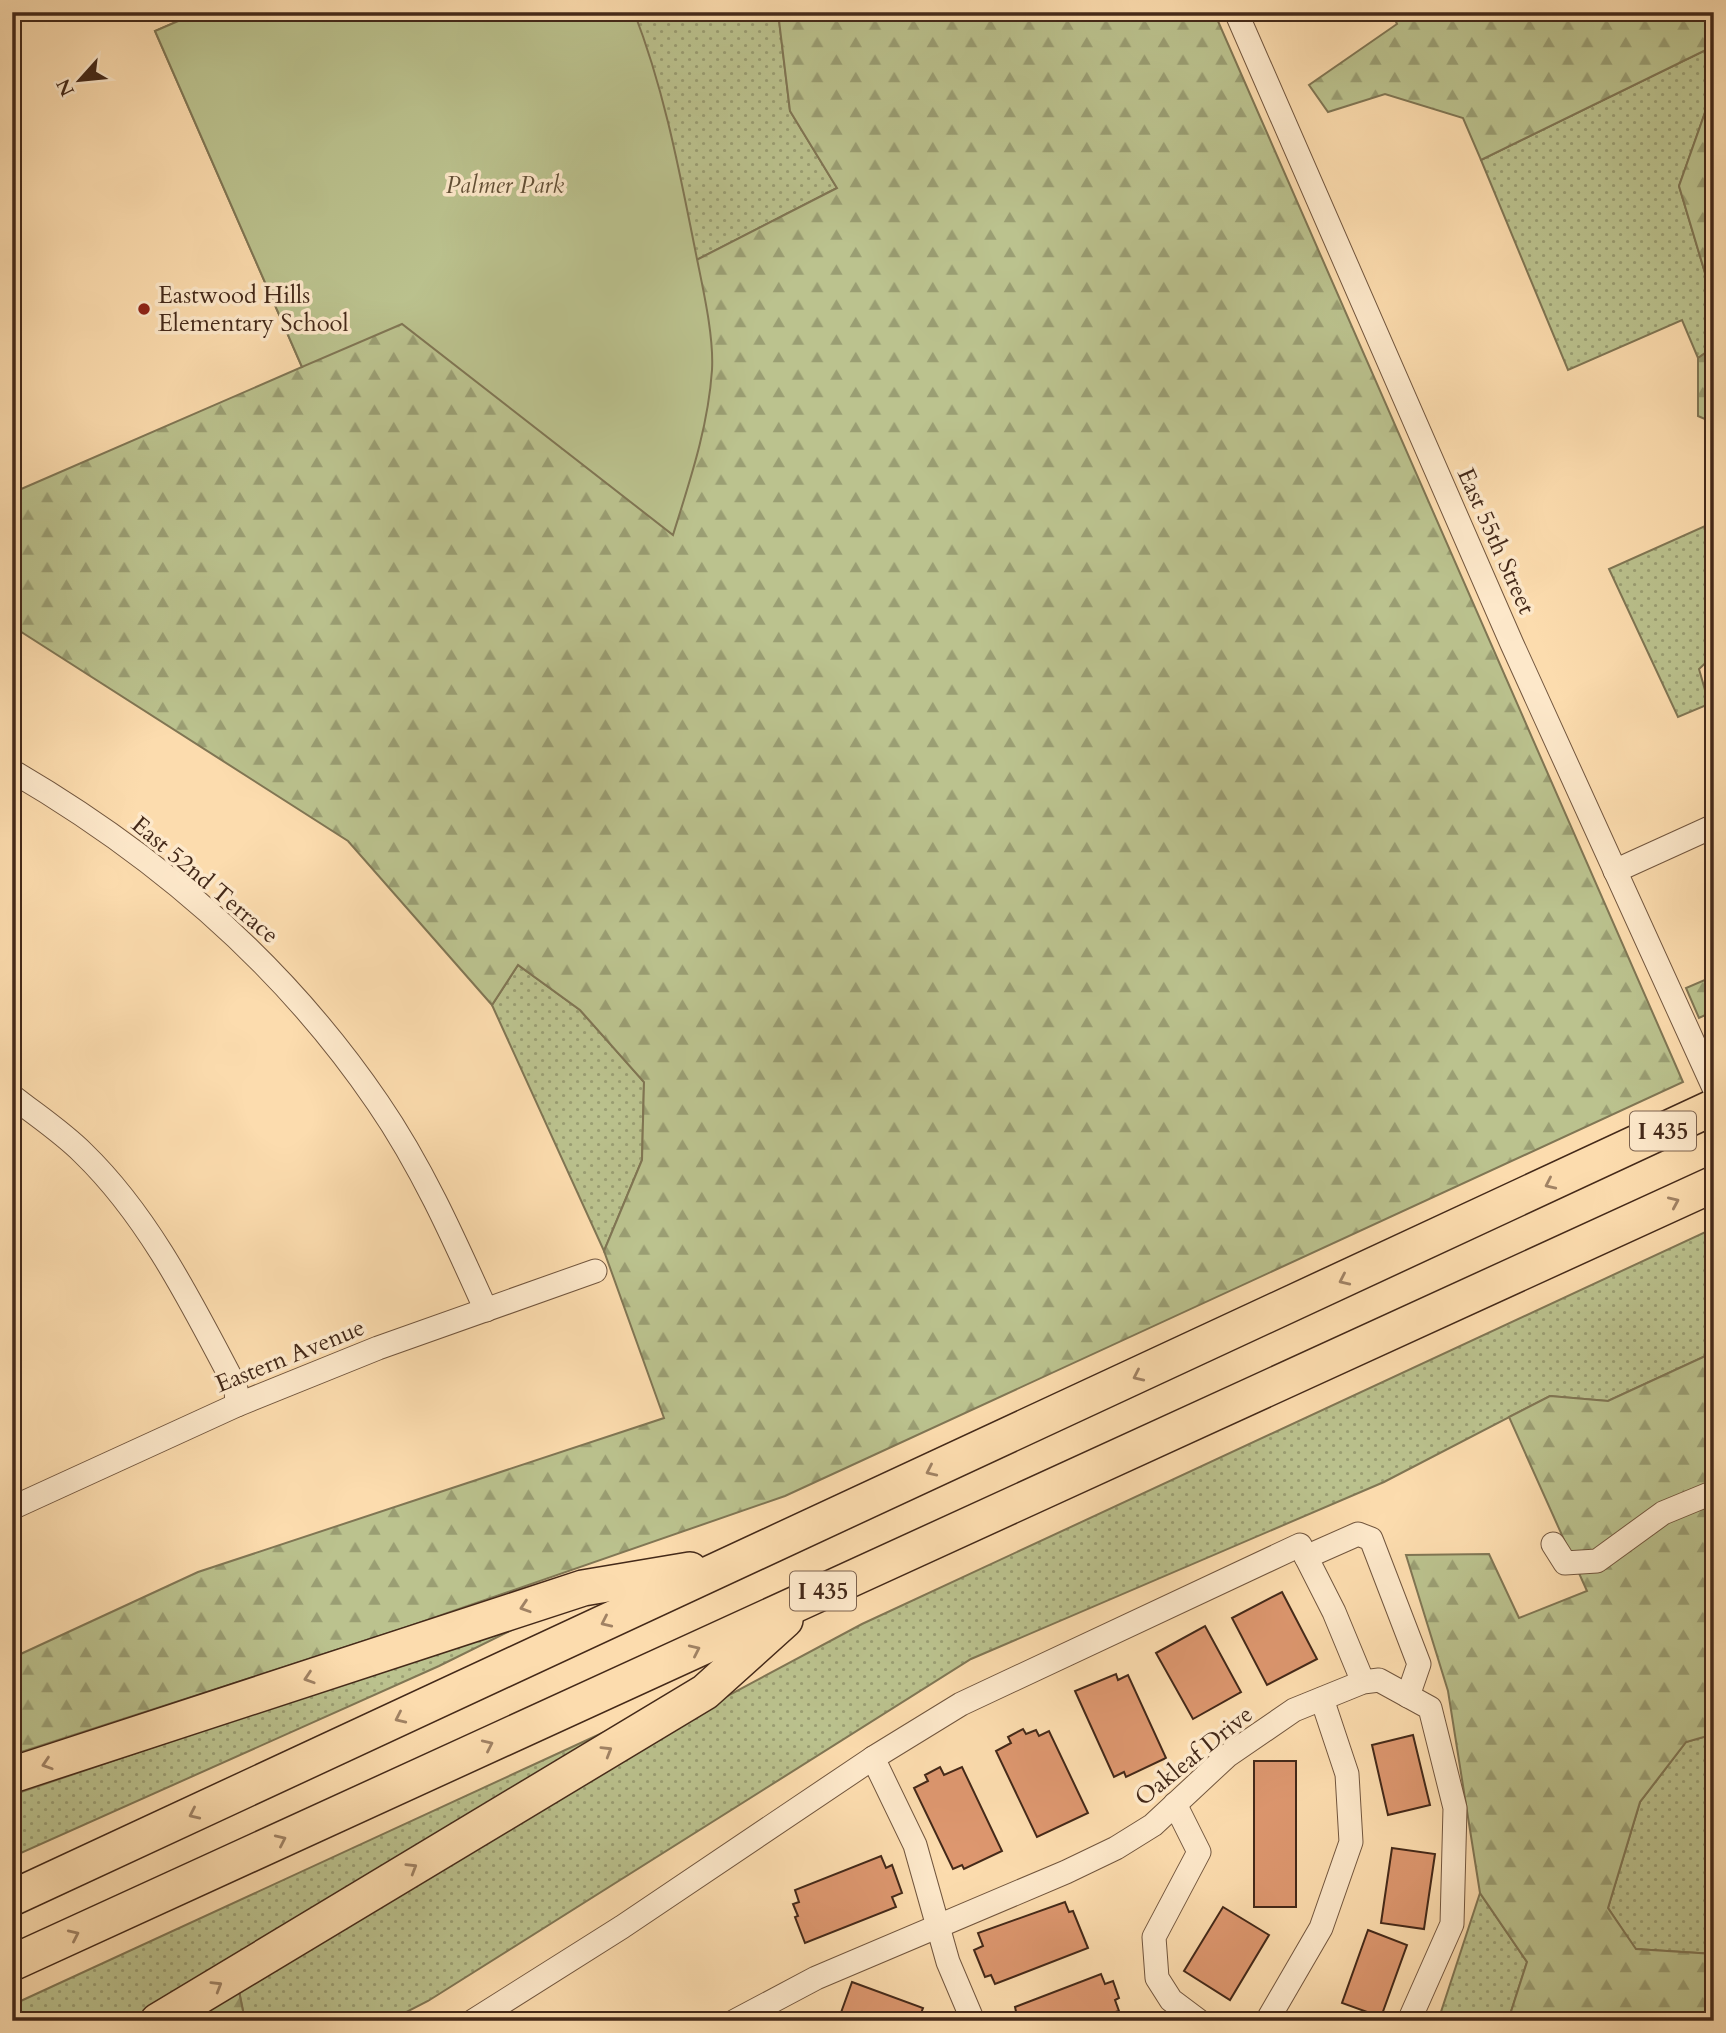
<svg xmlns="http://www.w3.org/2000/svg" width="1726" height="2033" font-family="Cardo,serif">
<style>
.grass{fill:url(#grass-dots);stroke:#807654;stroke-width:2}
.forest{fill:url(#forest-firs);stroke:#807654;stroke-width:2}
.park{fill:#bbc28e;stroke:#807654;stroke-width:2}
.building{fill:#dd976f;stroke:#442919;stroke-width:2}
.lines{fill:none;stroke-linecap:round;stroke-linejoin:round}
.minor-casing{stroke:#72563e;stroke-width:25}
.highway-casing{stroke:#442919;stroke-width:38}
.path{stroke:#442919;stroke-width:3.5;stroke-dasharray:5 3.5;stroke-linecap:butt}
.minor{stroke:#fde8ca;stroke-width:23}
.highway{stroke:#fcdcae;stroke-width:35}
.oneway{stroke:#a08264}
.poi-dot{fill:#8f2418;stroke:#fde8ca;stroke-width:2.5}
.labels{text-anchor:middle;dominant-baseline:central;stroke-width:7;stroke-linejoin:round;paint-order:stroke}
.shield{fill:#fde8ca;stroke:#7c624e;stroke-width:2}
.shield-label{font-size:23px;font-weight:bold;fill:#442919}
.park-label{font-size:24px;font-style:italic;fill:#624f36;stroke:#fde8ca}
.poi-label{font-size:24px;fill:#442919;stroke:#fde8ca;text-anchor:start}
.street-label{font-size:24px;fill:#442919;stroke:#fde8ca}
</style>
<defs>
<pattern id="grass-dots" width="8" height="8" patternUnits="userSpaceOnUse" patternTransform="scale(1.75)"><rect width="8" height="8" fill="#bbc28e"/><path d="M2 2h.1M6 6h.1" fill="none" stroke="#9a9e73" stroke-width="1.8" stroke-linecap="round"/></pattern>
<pattern id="forest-firs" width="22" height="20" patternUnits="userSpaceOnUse" patternTransform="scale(1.75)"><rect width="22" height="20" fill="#bbc28e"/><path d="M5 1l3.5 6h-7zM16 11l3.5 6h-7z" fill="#9a9e73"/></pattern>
</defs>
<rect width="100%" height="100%" fill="#fcdcae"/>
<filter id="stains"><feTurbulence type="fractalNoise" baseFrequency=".00286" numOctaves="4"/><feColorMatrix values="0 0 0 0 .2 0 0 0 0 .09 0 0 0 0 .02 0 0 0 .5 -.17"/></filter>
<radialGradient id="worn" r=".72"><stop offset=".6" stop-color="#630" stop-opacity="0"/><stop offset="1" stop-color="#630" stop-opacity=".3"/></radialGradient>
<g class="grass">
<polygon points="536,12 778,12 790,111 837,188 673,272"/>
<polygon points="1714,46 1714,102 1707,107 1679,186 1714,303 1714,347 1698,358 1682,320 1568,370 1481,160"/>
<polygon points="1714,522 1714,655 1699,669 1709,704 1678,717 1609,569"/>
<polygon points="518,965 580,1010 644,1082 642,1160 604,1251 492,1005"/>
<polygon points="1714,1228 1714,1352 1608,1401 1550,1396 1384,1482 971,1659 428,2001 389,2021 245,2021 238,1986 716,1702 862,1624"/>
<polygon points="536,1618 439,1666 12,1857 12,1795"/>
<polygon points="611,1729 446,1834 135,2021 12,2021 12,2005"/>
<polygon points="1714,1734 1714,1954 1635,1949 1608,1908 1640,1802 1686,1742"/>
<polygon points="1480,1893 1527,1962 1508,2021 1438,2021"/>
</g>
<g class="forest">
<polygon points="199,12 673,272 837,188 790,111 778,12 1214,12 1683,1082 785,1496 407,1627 12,1755 12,1658 198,1572 664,1418 604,1251 642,1160 644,1082 580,1010 518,965 492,1005 348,841 12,626 12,493 302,367 155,31"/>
<polygon points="1392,12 1714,12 1714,46 1481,160 1463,118 1385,94 1328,112 1309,85 1397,24"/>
<polygon points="1714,102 1714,303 1679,186 1707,107"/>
<polygon points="1714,347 1714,423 1698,416 1698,358"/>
<polygon points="1714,976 1714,1011 1699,1018 1686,988"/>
<polygon points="1714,1352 1711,1402 1714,1409 1714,1734 1686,1742 1640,1802 1608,1908 1636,1949 1714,1954 1714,2021 1508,2021 1527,1962 1480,1893 1448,1691 1406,1555 1489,1554 1519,1618 1587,1591 1509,1417 1550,1396 1608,1401"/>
<polygon points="238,1986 245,2021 185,2021"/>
</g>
<path class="park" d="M199,12H634C664,89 679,169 695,249C702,285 714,334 712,370C708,428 690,480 673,535L402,324L302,367L155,31Z"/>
<g class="building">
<polygon points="1282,1592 1317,1659 1267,1685 1232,1618"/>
<polygon points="1205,1626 1241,1692 1193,1719 1156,1653"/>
<polygon points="1116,1674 1118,1680 1128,1675 1166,1758 1126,1777 1124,1772 1114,1777 1075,1691"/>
<polygon points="1023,1729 1026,1734 1036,1730 1039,1736 1049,1731 1088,1813 1037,1837 996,1751 1011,1743 1008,1737"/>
<polygon points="1413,1735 1430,1805 1388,1815 1372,1745"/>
<rect x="1254" y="1761" width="42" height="146"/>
<polygon points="940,1767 944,1775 962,1767 1002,1851 964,1869 962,1865 953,1869 914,1788 928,1781 925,1775"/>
<polygon points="1392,1848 1435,1854 1424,1929 1381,1923"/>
<polygon points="881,1856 886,1868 892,1865 902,1893 892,1897 896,1907 805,1943 795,1917 798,1916 793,1904 799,1902 795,1890"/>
<polygon points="1065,1902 1069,1912 1073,1911 1088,1948 995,1984 991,1975 985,1977 974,1950 983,1946 978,1933"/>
<polygon points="1223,1907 1269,1935 1230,2000 1184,1971"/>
<polygon points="1368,1930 1407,1945 1381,2017 1342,2003"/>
<polygon points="1101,1974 1105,1984 1113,1981 1119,1998 1115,2000 1119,2011 1112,2013 1115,2021 1018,2021 1015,2007"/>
<polygon points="852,1982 923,2008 918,2021 838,2021"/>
</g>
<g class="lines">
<defs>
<g id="minor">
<polyline points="1236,12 1512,644 1714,1088"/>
<path d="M12,771C156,855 284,965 378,1103C422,1167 454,1239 486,1310"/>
<polyline points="1615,871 1714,826"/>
<path d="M12,1096C36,1115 62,1132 83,1153C147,1215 189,1298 230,1376L236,1389L237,1405"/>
<polyline points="12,1508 237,1405 378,1348 595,1271"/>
<polyline points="1553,1544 1565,1563 1597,1561 1663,1513 1714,1492"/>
<polyline points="1306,1557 1358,1534 1371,1539 1419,1664 1408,1696"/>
<polyline points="873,1758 915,1845 948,1962 973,2021"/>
<polyline points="1175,1804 1199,1852 1154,1937 1157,1978 1171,2000 1199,2021"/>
<polyline points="473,2021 622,1927 873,1758 961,1704 1300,1545 1334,1612 1363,1682"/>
<polyline points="735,2021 816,1978 1066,1872 1116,1848 1153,1825 1227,1756 1294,1710 1363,1682 1379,1680 1430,1708 1455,1808 1452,1924 1409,2021"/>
<polyline points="1267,2021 1321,1928 1351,1842 1347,1774 1322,1699"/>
</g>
<g id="highway">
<polyline points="12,1775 583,1588 690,1570"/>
<polyline points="12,1898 1714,1107"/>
<polyline points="12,1963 1714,1184"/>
<polyline points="158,2021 705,1692 785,1620"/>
</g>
</defs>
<use href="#minor" class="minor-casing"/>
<use href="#highway" class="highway-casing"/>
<polyline class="path" points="173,12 176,20"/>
<use href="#minor" class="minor"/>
<use href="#highway" class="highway"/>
</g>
<defs><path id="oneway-chevron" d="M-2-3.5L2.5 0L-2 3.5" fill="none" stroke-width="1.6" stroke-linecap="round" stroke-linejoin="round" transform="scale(1.75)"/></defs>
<g class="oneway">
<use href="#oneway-chevron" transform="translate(1550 1184) rotate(155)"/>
<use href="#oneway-chevron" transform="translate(1674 1202) rotate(-24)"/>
<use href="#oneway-chevron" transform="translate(1344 1280) rotate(155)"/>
<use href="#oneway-chevron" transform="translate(1138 1376) rotate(155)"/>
<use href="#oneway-chevron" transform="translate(931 1471) rotate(155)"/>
<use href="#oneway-chevron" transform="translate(525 1607) rotate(162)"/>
<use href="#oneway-chevron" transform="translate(606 1622) rotate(155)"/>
<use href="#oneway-chevron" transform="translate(695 1650) rotate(-25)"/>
<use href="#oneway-chevron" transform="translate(309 1678) rotate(162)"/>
<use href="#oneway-chevron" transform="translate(400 1718) rotate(155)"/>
<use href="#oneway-chevron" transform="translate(488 1745) rotate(-25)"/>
<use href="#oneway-chevron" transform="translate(607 1751) rotate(-31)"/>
<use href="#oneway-chevron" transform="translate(47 1764) rotate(162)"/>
<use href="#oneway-chevron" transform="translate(194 1814) rotate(155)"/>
<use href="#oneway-chevron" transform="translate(281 1840) rotate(-25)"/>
<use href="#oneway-chevron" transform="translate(412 1868) rotate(-31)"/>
<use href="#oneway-chevron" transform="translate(74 1935) rotate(-25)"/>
<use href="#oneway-chevron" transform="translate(217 1986) rotate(-31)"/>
</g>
<circle class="poi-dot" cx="144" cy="309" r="7"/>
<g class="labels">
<g class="shield">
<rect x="1630" y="1111.5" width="66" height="39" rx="5"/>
<rect x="790" y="1571.5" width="66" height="39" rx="5"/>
</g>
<g class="shield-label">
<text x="1663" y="1131">I 435</text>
<text x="823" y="1591">I 435</text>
</g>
<g class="park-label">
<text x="505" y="185">Palmer Park</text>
</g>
<g class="poi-label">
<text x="158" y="295">Eastwood Hills<tspan x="158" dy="28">Elementary School</tspan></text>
</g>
<g class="street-label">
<text transform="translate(1496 541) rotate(66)">East 55th Street</text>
<text transform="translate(205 880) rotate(40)">East 52nd Terrace</text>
<text transform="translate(290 1356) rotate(-22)">Eastern Avenue</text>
<text transform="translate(1194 1756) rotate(-39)">Oakleaf Drive</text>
</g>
</g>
<rect width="1726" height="2033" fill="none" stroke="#fcdcae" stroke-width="42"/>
<rect x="14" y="14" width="1698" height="2005" fill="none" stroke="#442919" stroke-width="3.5"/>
<rect x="21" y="21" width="1684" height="1991" fill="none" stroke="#442919" stroke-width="2"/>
<g transform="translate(80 80) rotate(243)" stroke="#fde8ca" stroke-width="5" paint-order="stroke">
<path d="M0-5L12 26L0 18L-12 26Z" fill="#442919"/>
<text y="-10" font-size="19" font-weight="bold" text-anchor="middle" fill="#442919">N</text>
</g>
<rect width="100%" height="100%" filter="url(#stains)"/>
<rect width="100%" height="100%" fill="url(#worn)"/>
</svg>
